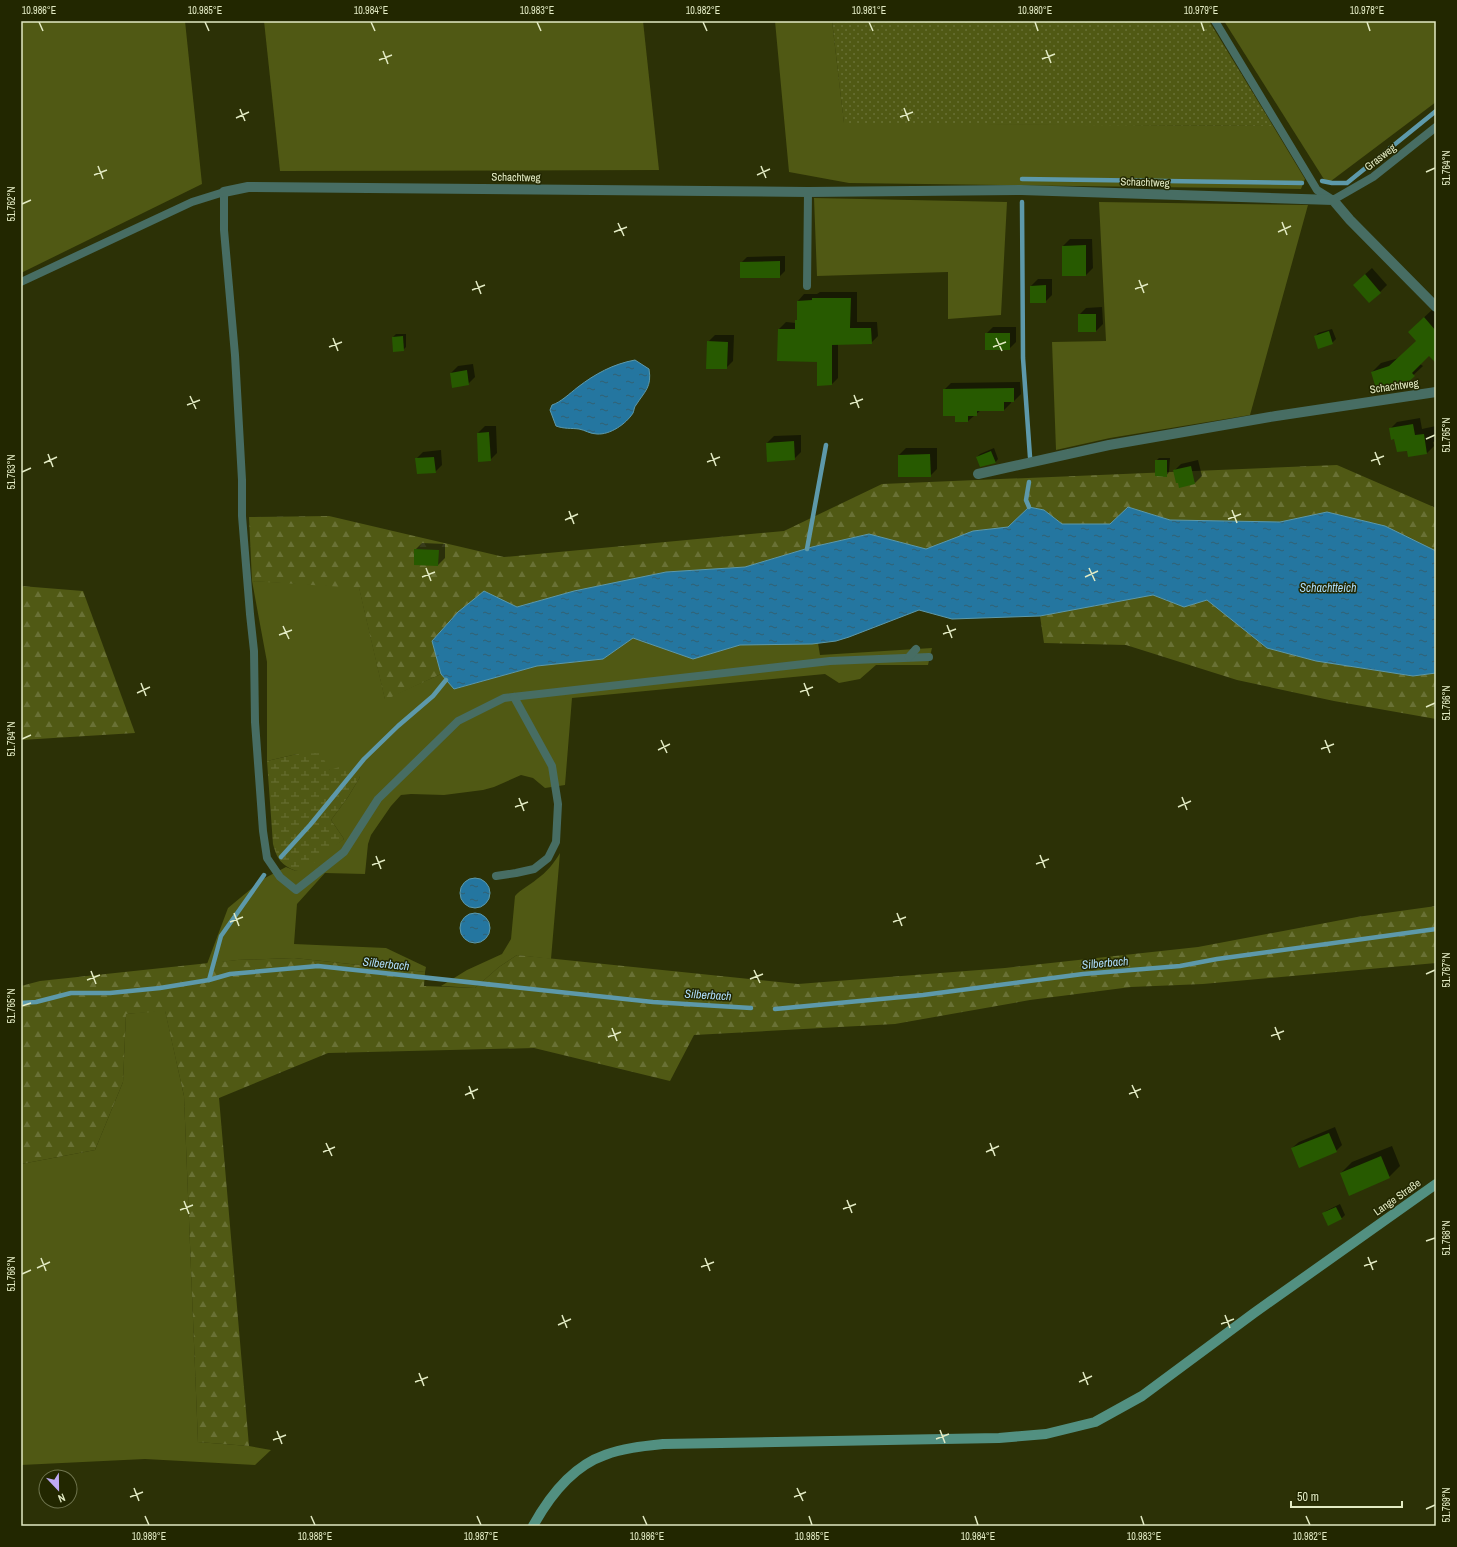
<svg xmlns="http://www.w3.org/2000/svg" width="1457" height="1547" font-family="'Archivo Narrow',sans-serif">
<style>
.grass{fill:#505914}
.forest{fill:url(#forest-firs)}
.wetland{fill:url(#wetland-marsh)}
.park{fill:url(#park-dots)}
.water{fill:url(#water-ripples);stroke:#5d99aa}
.shadow{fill:#0007}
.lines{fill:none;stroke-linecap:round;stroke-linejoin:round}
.stream{stroke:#5d99aa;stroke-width:4.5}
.building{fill:#275a00}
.lane{stroke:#476d63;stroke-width:8}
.street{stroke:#476d63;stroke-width:10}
.secondary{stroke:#529081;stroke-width:10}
.ticks{fill:none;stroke:#e2eac3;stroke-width:1.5}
.labels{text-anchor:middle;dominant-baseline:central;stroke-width:3;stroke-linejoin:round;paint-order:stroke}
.street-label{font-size:11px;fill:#e2eac3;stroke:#222700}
.water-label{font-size:12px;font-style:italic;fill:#acdaf7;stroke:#222700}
.neatline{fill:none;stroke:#e2eac3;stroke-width:1.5}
.ticks-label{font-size:10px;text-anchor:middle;fill:#e2eac3}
</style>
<defs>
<pattern id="forest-firs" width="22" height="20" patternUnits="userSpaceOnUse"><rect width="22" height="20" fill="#505914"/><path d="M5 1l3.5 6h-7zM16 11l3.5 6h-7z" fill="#697135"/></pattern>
<pattern id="wetland-marsh" width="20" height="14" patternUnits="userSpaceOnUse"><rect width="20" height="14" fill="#505914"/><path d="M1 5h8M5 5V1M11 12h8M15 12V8" fill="none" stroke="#697135"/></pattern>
<pattern id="park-dots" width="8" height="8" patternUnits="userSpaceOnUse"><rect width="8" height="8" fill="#505914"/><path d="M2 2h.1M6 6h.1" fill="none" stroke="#697135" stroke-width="1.8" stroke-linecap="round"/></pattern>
<pattern id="water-ripples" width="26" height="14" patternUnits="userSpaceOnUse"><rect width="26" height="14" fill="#2476a0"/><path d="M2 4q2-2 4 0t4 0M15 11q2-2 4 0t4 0" fill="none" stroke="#326072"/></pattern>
</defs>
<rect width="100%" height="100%" fill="#2c3106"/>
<g class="grass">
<polygon points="21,21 185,21 202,184 21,273"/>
<polygon points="264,21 643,21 659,170 280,171"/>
<polygon points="775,21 832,21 844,123 1273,126 1305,179 1301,189 849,183 789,172"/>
<polygon points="1224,21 1436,21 1436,102 1327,184"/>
<polygon points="814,198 1007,202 1001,315 948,319 948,272 817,276"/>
<polygon points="1099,202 1308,205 1250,415 1110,438 1056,450 1052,342 1106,341"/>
<polygon points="252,581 359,587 385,699 441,674 455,689 537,666 603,659 633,638 693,659 740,645 818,643 820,655 932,648 928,665 876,665 860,679 839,683 825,674 572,698 565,785 545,788 533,778 521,775 494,787 483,790 444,795 411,794 401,795 391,806 371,835 368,844 365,874 325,873 297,904 294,944 386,948 426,967 425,972 294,958 237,960 207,964 228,908 263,879 286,867 296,871 344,839 331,820 348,797 360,777 330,770 297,754 267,761 267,662"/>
<path d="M560,853L551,959L517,955L499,967L475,988L441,986L467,970L502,954L511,939L515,896C521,889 530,885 537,879C547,872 554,863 560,853Z"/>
<polygon points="165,1010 184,1096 198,1442 249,1446 271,1450 255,1465 145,1459 21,1465 21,1164 95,1150 123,1082 126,1014"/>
</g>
<g class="forest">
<polygon points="1337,465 1436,508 1436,551 1385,526 1327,512 1280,522 1170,520 1128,507 1110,524 1062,524 1044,510 1029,507 1008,527 973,531 926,549 869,534 812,547 745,567 666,572 574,591 517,607 484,591 458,612 432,641 441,674 385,700 359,588 252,581 249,517 329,516 504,557 784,531 882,484"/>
<polygon points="21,586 83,591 135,733 21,740"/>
<polygon points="1153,595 1184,607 1207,600 1267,648 1316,661 1413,676 1436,673 1436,719 1334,701 1237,680 1126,645 1044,643 1040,616"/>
<polygon points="1436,906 1436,963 1203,984 1131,987 1030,1000 895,1024 694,1035 670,1081 534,1048 328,1053 219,1098 249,1446 198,1442 184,1096 165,1011 126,1014 123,1082 95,1150 21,1164 21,986 40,981 237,960 294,958 425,972 424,986 475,988 499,967 517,955 798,984 1005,968 1198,947 1357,917"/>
</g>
<path class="wetland" d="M320,753L330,770L345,765L360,777L348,797L331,820L344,839L311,865L296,871C281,865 277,859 273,844L267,761L297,754Z"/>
<polygon class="park" points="832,21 1209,21 1273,126 844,124"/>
<g class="water">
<path d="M635,360L649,369C652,387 645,391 636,405C634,407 634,411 633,413C626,424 610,435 597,434C590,434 585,430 579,429C571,428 564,429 556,426L550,410L552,405C561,402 569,394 578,387C595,374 613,364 635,360Z"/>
<polygon points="1029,507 1044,510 1062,524 1110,524 1128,507 1170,520 1280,522 1327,512 1385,526 1436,551 1436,673 1413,676 1316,661 1267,648 1207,600 1184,607 1153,595 1040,616 952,619 919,610 849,637 836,641 812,644 740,645 693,659 633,638 603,659 537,666 454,689 441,674 432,641 458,612 484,591 517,607 574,591 666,572 745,567 812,547 869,534 926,549 973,531 1008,527"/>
<circle cx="475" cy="893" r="15"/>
<circle cx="475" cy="928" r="15"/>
</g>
<g class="shadow">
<polygon points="1070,239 1092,239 1093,268 1086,275 1063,275 1063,246"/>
<polygon points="785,256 785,271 779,277 741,263 747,257"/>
<polygon points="1372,268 1387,285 1380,292 1361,278"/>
<polygon points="1038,279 1052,279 1052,295 1045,302 1031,286"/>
<polygon points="820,292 857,292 857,322 877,322 878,336 871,343 838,344 838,378 832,384 818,361 779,329 786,322 796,323 798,319 798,301 804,294 817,294"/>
<polygon points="1102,307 1103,324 1096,331 1079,315 1086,308"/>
<polygon points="1433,309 1436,312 1436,355 1431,353 1420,364 1423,366 1405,383 1372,372 1381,363 1399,358 1417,341 1418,323"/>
<polygon points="993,327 1016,327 1016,342 1009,349 986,334"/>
<polygon points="1332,329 1336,339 1332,343 1315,337 1318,333"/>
<polygon points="396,334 406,334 406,347 403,350 393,337"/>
<polygon points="715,335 734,335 733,361 726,368 708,342"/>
<polygon points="473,364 475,377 468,384 451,373 458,366"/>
<polygon points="1020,382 1021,394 1014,401 1011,401 1011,403 1004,410 981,410 968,421 956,415 944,390 951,383"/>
<polygon points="1420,418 1422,429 1436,426 1436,441 1433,442 1434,446 1427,453 1395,438 1390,429 1397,422"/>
<polygon points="485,426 496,426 497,453 490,460 478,433"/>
<polygon points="801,435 801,452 794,459 767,443 774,436"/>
<polygon points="906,448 937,448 937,469 930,476 899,455"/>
<polygon points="994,448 998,459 995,463 977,457 980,454"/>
<polygon points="441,450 442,465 435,472 416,459 423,452"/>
<polygon points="1159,458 1170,458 1169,472 1166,476 1156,461"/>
<polygon points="1198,460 1202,476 1195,483 1174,471 1181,464"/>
<polygon points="422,543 445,544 445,558 438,565 415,550"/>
<polygon points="1335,1127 1342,1145 1336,1151 1292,1148 1299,1142"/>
<polygon points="1392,1146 1400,1166 1389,1177 1341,1173 1352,1162"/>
<polygon points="1340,1204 1345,1215 1342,1218 1328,1224 1323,1214 1326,1211"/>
</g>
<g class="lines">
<g class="stream">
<polyline points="1022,179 1302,183"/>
<polyline points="1322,181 1332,183 1347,183 1436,111"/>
<polyline points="1022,202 1023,358 1030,457"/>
<polyline points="1029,507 1026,500 1029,482"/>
<polyline points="807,549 826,445"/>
<polyline points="281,857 310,825 364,759 398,726 433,696 446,680"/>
<polyline points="209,980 221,936 264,875"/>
<polyline points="21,1003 36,1002 71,993 110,993 160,988 209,980 230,974 318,966 653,1002 751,1008"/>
<polyline points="775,1009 923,995 1083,974 1180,966 1217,959 1436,929"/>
</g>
</g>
<g class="building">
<polygon points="1086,245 1086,276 1062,276 1062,246"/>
<polygon points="780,261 780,278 740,278 740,262"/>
<polygon points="1365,274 1381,293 1369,303 1353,285"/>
<polygon points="1046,285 1046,303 1030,303 1030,286"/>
<polygon points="812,298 851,298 850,328 871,328 872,344 832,345 832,385 817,386 817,362 777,361 778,329 795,329 795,320 797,320 797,301 812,300"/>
<rect x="1078" y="314" width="18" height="18"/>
<polygon points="1424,317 1436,331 1436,363 1429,356 1412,373 1415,376 1406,384 1377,392 1371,372 1389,366 1416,341 1408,332"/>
<polygon points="1329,331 1333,344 1318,349 1314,336"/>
<rect x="985" y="333" width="25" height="17"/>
<polygon points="403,336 404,351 393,352 392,337"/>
<polygon points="707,341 728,342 727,369 706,369"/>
<polygon points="467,370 469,385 452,388 450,373"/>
<polygon points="1014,388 1014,402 1004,402 1004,411 977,411 977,416 968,416 968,422 955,422 955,416 943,416 943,389"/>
<polygon points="1413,424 1415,435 1424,434 1427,454 1408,457 1407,451 1397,452 1394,439 1391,440 1389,428"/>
<polygon points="489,432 491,461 478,462 477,433"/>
<polygon points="794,441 795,460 767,462 766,443"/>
<polygon points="991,451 996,463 980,467 976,457"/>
<polygon points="930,454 931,477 898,477 898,455"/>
<polygon points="434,457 436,473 417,474 415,458"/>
<polygon points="1155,460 1167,460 1167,477 1155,476"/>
<polygon points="1191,466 1195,484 1179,488 1178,483 1176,483 1173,470"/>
<polygon points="414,549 439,550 438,566 414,565"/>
<polygon points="1329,1133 1337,1152 1299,1168 1291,1148"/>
<polygon points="1381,1156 1390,1178 1349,1196 1340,1173"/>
<polygon points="1336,1207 1342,1219 1328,1226 1322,1213"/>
</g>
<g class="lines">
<g class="lane">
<polyline points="1215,21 1317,190 1333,200 1373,177 1436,127"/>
<polyline points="21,282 192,202 224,192 224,230 235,355 242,480 242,516 250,614 254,651 255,722 263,831 267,858 280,877 296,890 344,852 378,799 458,721 504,698 830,661 929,657"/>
<polyline points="807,286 808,192"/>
<polyline points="909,657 916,649"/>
<polyline points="496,876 516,873 534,869 548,858 556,842 558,804 552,766 514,697"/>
</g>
<g class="street">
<polyline points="224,192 248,187 808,192 1021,190 1333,200 1350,220 1436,307"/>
<polyline points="978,474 1109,445 1276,416 1436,392"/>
</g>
<path class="secondary" d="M533,1526C549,1497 573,1466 605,1455C623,1448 644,1446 663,1444L999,1438L1046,1434L1095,1422L1142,1396L1254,1313L1436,1184"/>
</g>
<path class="ticks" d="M39,22L43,31M205,22L209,31M371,22L375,31M537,22L541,31M703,22L707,31M869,22L873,31M1035,22L1038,31M1201,22L1204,31M1367,22L1370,31M1046,50L1051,63M383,51L388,64M1042,59L1055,54M379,60L392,55M904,108L909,121M240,109L245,121M900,117L913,112M236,118L249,112M98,166L103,179M761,166L766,178M1426,172L1435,168M94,175L107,170M757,175L770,169M22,204L31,200M1282,222L1287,235M618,223L624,236M614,232L627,227M1278,232L1291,226M1139,280L1144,293M476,281L481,294M1135,289L1148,284M472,290L485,285M333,338L338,351M996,338L1002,351M329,347L342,342M993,347L1006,342M854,395L859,408M190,396L196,409M850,404L863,399M187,405L200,400M1426,439L1435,435M1375,452L1380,465M711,453L716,466M48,454L53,467M1371,461L1384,456M707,462L720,457M44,463L57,457M22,472L31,468M1232,510L1237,523M569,511L574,524M1228,519L1241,514M565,520L578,514M426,568L431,581M1089,568L1095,581M422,577L435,572M1085,577L1098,571M947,625L952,638M283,626L289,639M943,634L956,629M279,635L292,630M141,683L146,696M804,683L809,696M800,692L813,687M137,693L150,687M1426,707L1435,703M22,739L31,735M661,740L667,753M1325,740L1330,753M1321,749L1334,744M658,750L670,744M1182,797L1187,810M519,798L524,811M515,807L528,802M1178,807L1191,801M1040,855L1045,868M376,856L381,869M1036,864L1049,859M372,865L385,860M234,913L239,926M897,913L902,926M230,922L243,917M893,922L906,917M754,970L760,983M91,971L96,984M1426,974L1435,970M750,979L763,974M87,980L100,975M22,1006L31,1003M1275,1027L1280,1040M612,1028L617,1041M1271,1036L1284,1031M608,1037L621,1032M1132,1085L1138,1098M469,1086L474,1099M1129,1094L1141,1089M465,1095L478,1089M326,1143L332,1156M990,1143L995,1156M323,1152L335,1147M986,1152L999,1146M847,1200L852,1213M184,1201L189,1214M843,1209L856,1204M180,1210L193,1205M1426,1241L1435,1238M1368,1257L1373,1270M41,1258L46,1271M705,1258L710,1271M1364,1266L1377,1261M701,1267L714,1262M37,1268L50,1262M22,1274L31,1270M562,1315L567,1328M1225,1315L1230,1328M1221,1324L1234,1319M558,1325L571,1319M1083,1372L1088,1385M419,1373L424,1386M415,1382L428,1377M1079,1382L1092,1376M940,1430L945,1443M277,1431L282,1444M936,1439L949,1434M273,1440L286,1435M134,1488L139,1501M797,1488L803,1501M130,1497L143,1492M794,1497L806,1492M1426,1509L1435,1505M145,1516L149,1525M311,1516L315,1525M477,1516L481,1525M643,1516L647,1525M809,1516L812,1525M975,1516L978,1525M1141,1516L1144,1525M1306,1516L1310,1525"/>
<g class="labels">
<g class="street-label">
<text transform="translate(1380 157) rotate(-38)">Grasweg</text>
<text transform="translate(516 177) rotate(1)">Schachtweg</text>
<text transform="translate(1145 182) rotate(2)">Schachtweg</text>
<text transform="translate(1394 386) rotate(-8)">Schachtweg</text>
<text transform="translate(1397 1197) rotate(-35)">Lange Straße</text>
</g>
<g class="water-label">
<text x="1328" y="588">Schachtteich</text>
<text transform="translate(1105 963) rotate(-5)">Silberbach</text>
<text transform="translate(386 964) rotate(6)">Silberbach</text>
<text transform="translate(708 995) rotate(3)">Silberbach</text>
</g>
</g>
<rect width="1457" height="1547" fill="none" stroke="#222700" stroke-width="44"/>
<g transform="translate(58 1489) rotate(158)"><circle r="19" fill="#222700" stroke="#6f754e"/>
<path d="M0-3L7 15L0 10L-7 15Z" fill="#bea9f5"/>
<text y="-6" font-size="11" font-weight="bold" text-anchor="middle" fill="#e2eac3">N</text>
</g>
<path d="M1291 1501v6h111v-6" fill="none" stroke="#e2eac3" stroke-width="2"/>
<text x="1297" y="1501" font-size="12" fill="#e2eac3" stroke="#222700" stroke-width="3" paint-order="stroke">50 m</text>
<rect x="22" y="22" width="1413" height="1503" class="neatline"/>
<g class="ticks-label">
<text x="39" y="14">10.986°E</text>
<text x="205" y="14">10.985°E</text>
<text x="371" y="14">10.984°E</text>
<text x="537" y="14">10.983°E</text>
<text x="703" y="14">10.982°E</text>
<text x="869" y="14">10.981°E</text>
<text x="1035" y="14">10.980°E</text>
<text x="1201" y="14">10.979°E</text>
<text x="1367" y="14">10.978°E</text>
<text transform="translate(1446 168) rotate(-90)" y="4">51.764°N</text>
<text transform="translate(11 204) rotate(-90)" y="4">51.762°N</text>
<text transform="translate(1446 435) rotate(-90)" y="4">51.765°N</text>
<text transform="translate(11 472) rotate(-90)" y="4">51.763°N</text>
<text transform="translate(1446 703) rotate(-90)" y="4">51.766°N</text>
<text transform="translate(11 739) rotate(-90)" y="4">51.764°N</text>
<text transform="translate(1446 970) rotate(-90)" y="4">51.767°N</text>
<text transform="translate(11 1006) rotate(-90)" y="4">51.765°N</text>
<text transform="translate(1446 1238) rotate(-90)" y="4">51.768°N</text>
<text transform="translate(11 1274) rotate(-90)" y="4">51.766°N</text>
<text transform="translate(1446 1505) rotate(-90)" y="4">51.769°N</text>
<text x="149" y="1540">10.989°E</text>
<text x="315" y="1540">10.988°E</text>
<text x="481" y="1540">10.987°E</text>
<text x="647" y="1540">10.986°E</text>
<text x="812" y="1540">10.985°E</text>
<text x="978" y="1540">10.984°E</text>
<text x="1144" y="1540">10.983°E</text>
<text x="1310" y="1540">10.982°E</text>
</g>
</svg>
